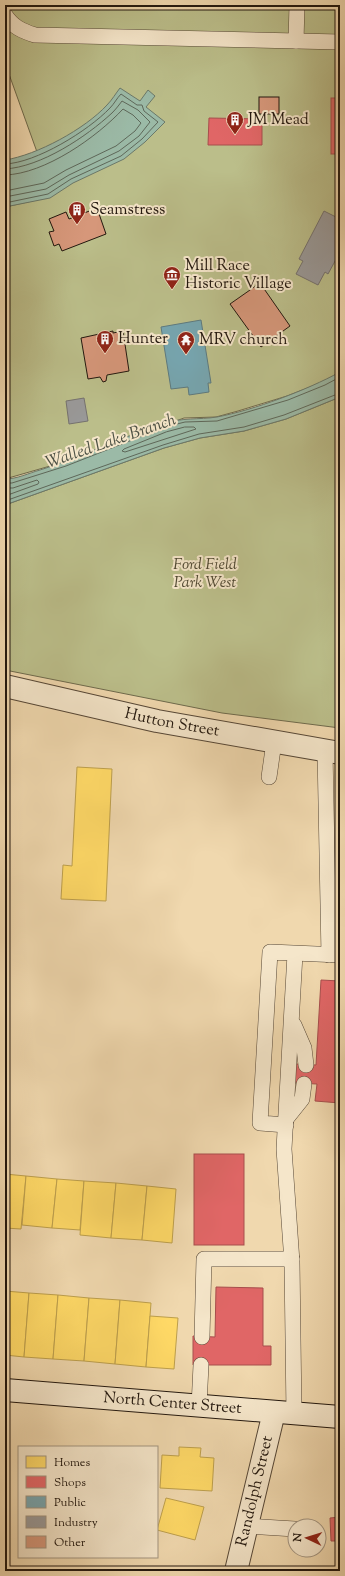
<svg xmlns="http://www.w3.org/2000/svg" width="345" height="1576" font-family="'Sorts Mill Goudy',serif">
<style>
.green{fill:#bbbe8a;stroke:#6e6a4c}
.water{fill:#9bbaa7;stroke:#6b796a}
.homes{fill:#ffd966;stroke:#bd9f4c}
.shops{fill:#e06666;stroke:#a74e4c}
.public{fill:#76a5af;stroke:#5d7a7f}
.industry{fill:#999;stroke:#75726f}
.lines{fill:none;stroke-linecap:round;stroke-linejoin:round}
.shore{stroke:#5e685a;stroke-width:1}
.building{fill:#d6977a;stroke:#22170e}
.service-casing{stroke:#564736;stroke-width:16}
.minor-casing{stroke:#564736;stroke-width:24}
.secondary-casing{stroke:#22170e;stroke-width:24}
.service{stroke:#f5e6ca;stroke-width:15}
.minor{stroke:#f5e6ca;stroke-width:22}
.secondary{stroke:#f5e6ca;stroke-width:22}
.labels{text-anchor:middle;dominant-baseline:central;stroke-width:4;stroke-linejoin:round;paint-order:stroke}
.poi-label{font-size:16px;fill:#22170e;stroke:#f5e6ca;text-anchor:start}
.park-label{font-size:16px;font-style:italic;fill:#504933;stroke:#f5e6ca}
.street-label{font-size:16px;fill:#22170e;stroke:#f5e6ca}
.water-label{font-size:17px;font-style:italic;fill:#4c5044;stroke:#f5e6ca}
</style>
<rect width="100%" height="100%" fill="#f0d8ae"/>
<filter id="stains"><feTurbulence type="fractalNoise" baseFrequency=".005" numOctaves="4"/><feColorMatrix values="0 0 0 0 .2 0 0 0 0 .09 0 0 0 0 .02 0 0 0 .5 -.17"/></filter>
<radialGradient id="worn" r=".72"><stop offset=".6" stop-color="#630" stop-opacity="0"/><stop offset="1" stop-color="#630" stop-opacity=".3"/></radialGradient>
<g class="green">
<polygon points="5,5 340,5 340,372 323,382 287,396 238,411 216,417 184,418 64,462 5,479 5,207 50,197 37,152 5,63"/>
<polygon points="340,397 340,728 222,713 5,670 5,505 164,448 200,438 244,431 286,419"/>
</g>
<g class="water">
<path d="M120,88L140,101L148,90L155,96L146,107L165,122L145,142L124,159L73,183L50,198L5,207V160C37,155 85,129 107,105C112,100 116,93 120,88Z"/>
<path d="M340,372V397L286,419L244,431L200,438L164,448L5,505V479C17,479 29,473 40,470C82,457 121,437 163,424C183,417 198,420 217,417C254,410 307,390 340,372Z"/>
</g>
<g class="homes">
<polygon points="77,767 112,769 106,901 61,899 63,865 72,866"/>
<polygon points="5,1174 26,1176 21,1229 5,1228"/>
<polygon points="26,1176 57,1179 52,1228 22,1225"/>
<polygon points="57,1179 84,1181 80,1230 52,1228"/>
<polygon points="84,1181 116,1183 111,1238 80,1235"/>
<polygon points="116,1183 147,1186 142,1240 111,1238"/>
<polygon points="147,1186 176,1189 172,1243 142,1240"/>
<polygon points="5,1291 29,1293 24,1357 5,1355"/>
<polygon points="29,1293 58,1295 53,1359 24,1357"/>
<polygon points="58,1295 89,1298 84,1361 53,1359"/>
<polygon points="89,1298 120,1300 115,1364 84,1361"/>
<polygon points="120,1300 151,1303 146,1367 115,1364"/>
<polygon points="150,1316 178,1318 174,1369 146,1367"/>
<polygon points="179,1447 201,1448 200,1457 214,1458 212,1491 160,1488 162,1455 179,1456"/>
<polygon points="166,1498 204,1507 195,1540 157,1530"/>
</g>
<g class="shops">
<rect x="331" y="98" width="9" height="56"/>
<polygon points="209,118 262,119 262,145 208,145"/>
<polygon points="321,980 340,981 340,1103 315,1101 317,1084 294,1083 296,1064 316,1065"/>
<rect x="194" y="1154" width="50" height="91"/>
<polygon points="216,1287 263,1288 263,1346 271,1346 271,1365 193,1365 193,1336 215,1337"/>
<polygon points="340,1517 340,1541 331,1541 330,1518"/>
</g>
<polygon class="public" points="201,320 211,383 208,383 209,392 189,395 188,387 171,389 161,327"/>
<g class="industry">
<polygon points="324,211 340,219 340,252 328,274 325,272 318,285 296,274 303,261 299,259"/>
<polygon points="84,398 88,421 69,424 66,401"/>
</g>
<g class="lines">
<g class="shore">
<path d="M5,164C36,163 88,131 110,108C114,104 117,98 121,94L137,105H142L144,111L158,122L142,139L121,156L71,179L48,194L5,203"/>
<path d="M5,169C41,167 86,137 112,113C116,109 119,105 122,101L138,110L150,122L139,136L119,151L69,175L46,189L5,197"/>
<path d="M5,175C45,174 97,137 123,109L133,115L141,123L135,131L116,146L66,170L44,183L5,191"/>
<polygon points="185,427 194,427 196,429 125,452 122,451 124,449 166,432"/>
<polyline points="5,483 12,483 66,466 165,427 185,422 217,421 288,400 325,385 340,377"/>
<polyline points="5,488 13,488 37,480 39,482 38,484 5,496"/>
<polyline points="5,501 163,445 199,434 244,427 284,415 340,393"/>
</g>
</g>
<g class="building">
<rect x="259" y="97" width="20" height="17"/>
<polygon points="97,208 106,234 62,251 59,244 54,246 49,232 54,231 49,219 66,212 69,219"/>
<polygon points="260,283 290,326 261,347 230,304"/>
<polygon points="113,331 113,333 123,331 129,371 107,375 106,381 103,382 100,377 88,379 81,338"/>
</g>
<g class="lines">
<defs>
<g id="service">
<path d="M5,15C13,27 22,31 35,35L340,42"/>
<polyline points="296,41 297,5"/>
<polyline points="325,751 329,955"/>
<polyline points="269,777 274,742"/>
<polyline points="294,1025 304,1048 306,1065"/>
<polyline points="286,1119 302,1099 304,1084"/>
<polyline points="286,1125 260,1123 270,952 340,955"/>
<polyline points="202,1337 204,1259 292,1259"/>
<polyline points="199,1406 201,1365"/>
<polyline points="294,1414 292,1262 284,1149 295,954"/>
<polyline points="247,1526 295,1529"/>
</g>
<g id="minor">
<path id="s1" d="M5,686L157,721L340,753"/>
<path id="s2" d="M236,1571L274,1412"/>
</g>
<g id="secondary">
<path id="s3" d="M5,1390L340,1417"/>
</g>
</defs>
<use href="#service" class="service-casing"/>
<use href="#minor" class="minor-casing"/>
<use href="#secondary" class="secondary-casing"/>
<use href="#service" class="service"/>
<use href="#minor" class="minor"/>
<use href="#secondary" class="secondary"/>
</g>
<defs>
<symbol id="building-pin" viewBox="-11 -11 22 30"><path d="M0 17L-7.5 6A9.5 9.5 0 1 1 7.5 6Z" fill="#8f2418" stroke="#f5e6ca"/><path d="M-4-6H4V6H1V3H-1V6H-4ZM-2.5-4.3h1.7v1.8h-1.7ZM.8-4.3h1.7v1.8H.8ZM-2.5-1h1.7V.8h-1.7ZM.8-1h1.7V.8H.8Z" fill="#fff"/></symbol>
<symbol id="museum-pin" viewBox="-11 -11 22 30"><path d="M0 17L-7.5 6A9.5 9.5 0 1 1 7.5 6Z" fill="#8f2418" stroke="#f5e6ca"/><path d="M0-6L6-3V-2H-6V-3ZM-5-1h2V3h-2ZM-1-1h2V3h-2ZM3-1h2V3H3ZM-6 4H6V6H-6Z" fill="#fff"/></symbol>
<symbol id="temple-pin" viewBox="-11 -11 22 30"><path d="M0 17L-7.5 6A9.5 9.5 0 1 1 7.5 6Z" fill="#8f2418" stroke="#f5e6ca"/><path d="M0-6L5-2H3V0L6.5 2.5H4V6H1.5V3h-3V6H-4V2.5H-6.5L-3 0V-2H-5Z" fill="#fff"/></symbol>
</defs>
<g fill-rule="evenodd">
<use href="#building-pin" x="225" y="110" width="20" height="27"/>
<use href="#building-pin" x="67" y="200" width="20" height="27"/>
<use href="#museum-pin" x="162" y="265" width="20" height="27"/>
<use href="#building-pin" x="95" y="329" width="20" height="27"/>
<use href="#temple-pin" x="176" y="330" width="20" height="27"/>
</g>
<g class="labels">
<g class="poi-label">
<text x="248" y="120">JM Mead</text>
<text x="90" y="210">Seamstress</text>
<text x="185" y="266">Mill Race<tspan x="185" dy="18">Historic Village</tspan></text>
<text x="118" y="339">Hunter</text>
<text x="199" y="340">MRV church</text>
</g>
<g class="park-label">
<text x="205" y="565">Ford Field<tspan x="205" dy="18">Park West</tspan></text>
</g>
<g class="street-label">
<text stroke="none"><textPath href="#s1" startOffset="171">Hutton Street</textPath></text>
<text stroke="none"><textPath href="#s3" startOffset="168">North Center Street</textPath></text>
<text stroke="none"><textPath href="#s2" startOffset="82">Randolph Street</textPath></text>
</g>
<g class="water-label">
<text transform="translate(111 442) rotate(-19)">Walled Lake Branch</text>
</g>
</g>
<rect width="345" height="1576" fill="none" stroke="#f0d8ae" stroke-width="20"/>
<rect x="6" y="6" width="333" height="1564" fill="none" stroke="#22170e" stroke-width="2"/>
<rect x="10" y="10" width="325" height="1556" fill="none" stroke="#22170e"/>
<rect x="18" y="1446" width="140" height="112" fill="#f5e6ca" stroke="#a1937f"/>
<rect x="26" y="1456" width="20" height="12" fill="#ffd966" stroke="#a1937f"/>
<text x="54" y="1466" font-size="12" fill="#22170e">Homes</text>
<rect x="26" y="1476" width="20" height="12" fill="#e06666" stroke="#a1937f"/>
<text x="54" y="1486" font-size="12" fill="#22170e">Shops</text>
<rect x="26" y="1496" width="20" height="12" fill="#76a5af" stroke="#a1937f"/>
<text x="54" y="1506" font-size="12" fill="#22170e">Public</text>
<rect x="26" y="1516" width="20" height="12" fill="#999999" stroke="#a1937f"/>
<text x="54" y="1526" font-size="12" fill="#22170e">Industry</text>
<rect x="26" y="1536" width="20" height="12" fill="#d6977a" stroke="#a1937f"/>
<text x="54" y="1546" font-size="12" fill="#22170e">Other</text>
<g transform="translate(307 1538) rotate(274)"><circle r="19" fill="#f5e6ca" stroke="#a1937f"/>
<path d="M0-3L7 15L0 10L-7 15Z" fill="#8f2418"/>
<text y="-6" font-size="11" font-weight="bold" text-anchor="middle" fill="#22170e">N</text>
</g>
<rect width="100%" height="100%" filter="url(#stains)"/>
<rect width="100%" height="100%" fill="url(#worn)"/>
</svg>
